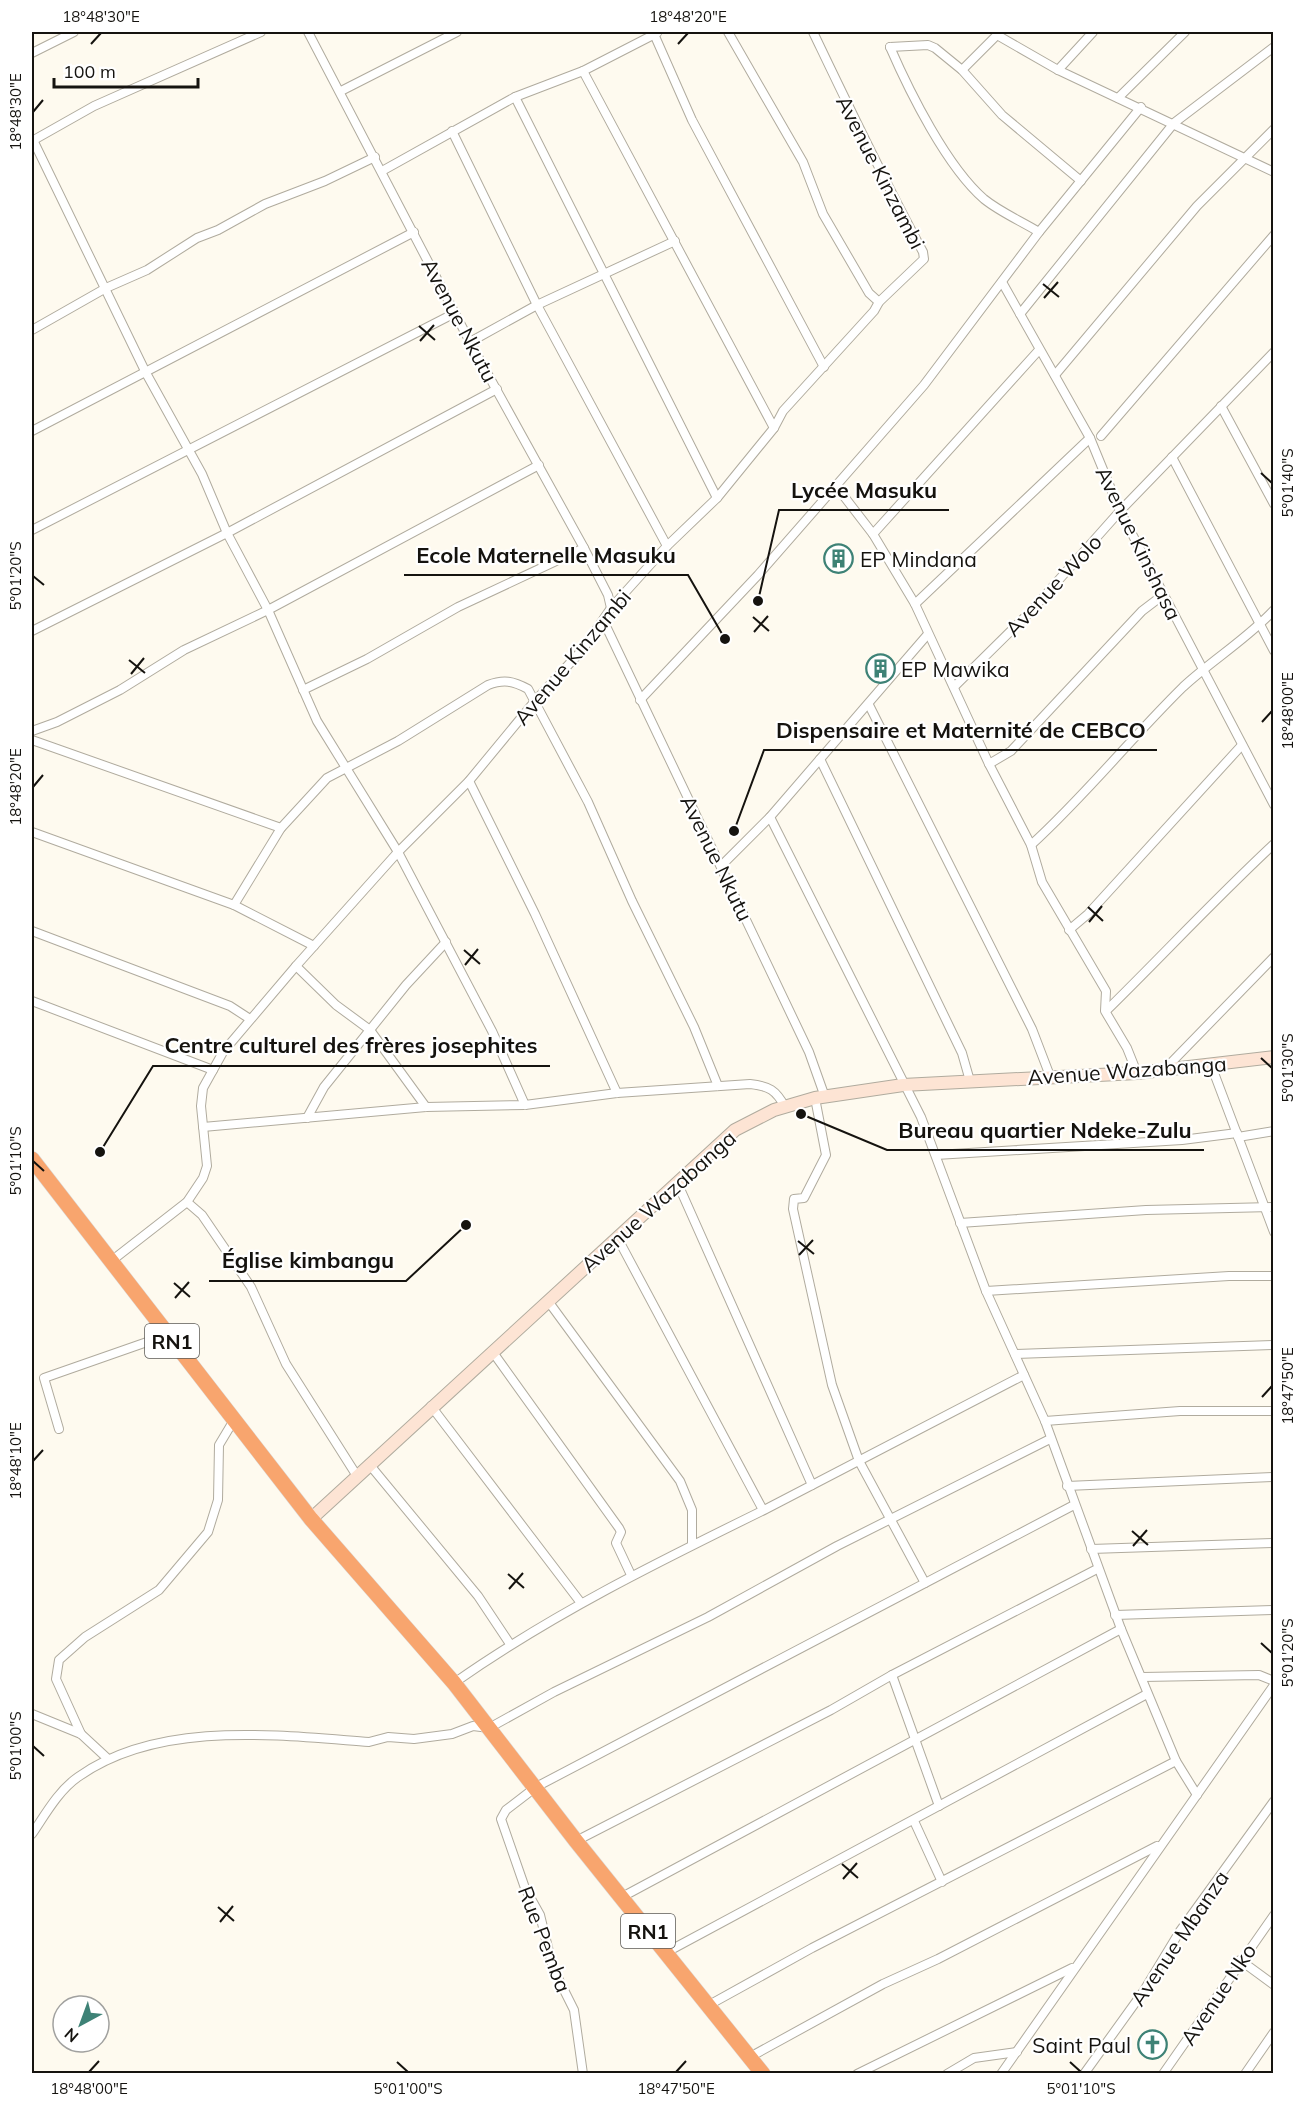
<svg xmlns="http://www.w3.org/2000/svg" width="1305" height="2105" font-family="Mulish,sans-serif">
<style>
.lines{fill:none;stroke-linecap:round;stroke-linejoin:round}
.street-casing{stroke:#b0ab9e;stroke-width:10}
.secondary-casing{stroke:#b0ab9e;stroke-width:14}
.highway-casing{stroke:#dad9d9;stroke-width:16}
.street{stroke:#fff;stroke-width:8}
.secondary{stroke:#fde4d4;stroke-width:12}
.highway{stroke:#f8a56e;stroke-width:15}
.ticks{fill:none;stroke:#15130f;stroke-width:2}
.labels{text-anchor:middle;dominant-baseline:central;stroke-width:4.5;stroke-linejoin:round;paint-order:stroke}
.shield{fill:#fff;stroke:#5b5a57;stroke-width:1.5}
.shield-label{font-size:20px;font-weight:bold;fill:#15130f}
.street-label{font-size:21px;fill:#15130f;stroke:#fff}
.poi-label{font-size:21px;fill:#15130f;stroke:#fff;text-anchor:start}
.leader{fill:none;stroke:#15130f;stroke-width:2}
.callout-dot{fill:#15130f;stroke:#fff;stroke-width:2}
.callout-label{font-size:22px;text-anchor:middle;font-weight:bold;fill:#15130f;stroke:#fff;stroke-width:4.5;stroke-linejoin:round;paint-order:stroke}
.neatline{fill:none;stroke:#15130f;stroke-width:2}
.ticks-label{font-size:15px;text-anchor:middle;fill:#15130f}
</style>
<rect width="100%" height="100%" fill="#fefaef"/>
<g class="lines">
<defs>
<g id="street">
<polyline points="308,32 470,342 584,548 608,595 611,608"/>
<polyline points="728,32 803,162 823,214 869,293 879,302"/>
<polyline points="654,34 692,120 824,367"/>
<polyline points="997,35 1058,70 1274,172"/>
<polyline points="890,47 928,45 935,48 962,70 1002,115 1081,181"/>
<path d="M890,47C910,93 947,167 984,199C1000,212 1021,221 1039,232"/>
<polyline points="32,53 74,32"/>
<polyline points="962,70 1000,32"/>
<polyline points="1058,70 1093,32"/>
<polyline points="583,71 774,428"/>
<polyline points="341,91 457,32"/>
<polyline points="515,97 717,498"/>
<polyline points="1118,98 1185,32"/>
<polyline points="452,131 537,305 667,546"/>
<polyline points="33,140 146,373 202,474 227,533 268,610 317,721 398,852 492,1031 525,1105"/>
<polyline points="32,141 94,106 261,32"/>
<polyline points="382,171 515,97 583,71 657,33"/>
<polyline points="1002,282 1090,438 1120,511 1274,805"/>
<polyline points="1020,314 1174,123 1274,47"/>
<polyline points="32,330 106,288 147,270 197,238 218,230 265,204 325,181 375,157"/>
<polyline points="470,342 537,305 675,241"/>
<polyline points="1055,375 1197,206 1274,129"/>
<polyline points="1221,406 1274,504"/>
<polyline points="32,431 414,232"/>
<polyline points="1101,436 1274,235"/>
<polyline points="1172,457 1274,651"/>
<polyline points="836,486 873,534 915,604 989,764 1031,845 1042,882 1106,991 1105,1011 1127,1048 1137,1073"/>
<polyline points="32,530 455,313"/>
<polyline points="873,534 1039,350"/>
<polyline points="915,604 1090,438"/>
<polyline points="604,622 809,1052 825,1097"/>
<polyline points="32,631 227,533 497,389"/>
<polyline points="954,687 1032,610 1120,511 1274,352"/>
<polyline points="303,690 367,659 458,607 584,548"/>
<polyline points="640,700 758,575 924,385 1039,232 1141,107"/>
<polyline points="869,705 1032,1029 1050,1076"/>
<polyline points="32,731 57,722 120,690 184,650 268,610 539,465"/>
<polyline points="32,740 281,828"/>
<polyline points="820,759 962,1053 970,1081"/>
<polyline points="989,764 1011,751 1142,611 1163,595"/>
<polyline points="469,781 535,914 617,1093"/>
<polyline points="770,817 921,1117 986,1291 1045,1421 1121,1629 1176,1761 1197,1795"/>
<polyline points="32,832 234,905 314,946"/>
<path d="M1031,845C1085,796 1131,738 1183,687C1212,660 1247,639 1274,610"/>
<polyline points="722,865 770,817 928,634"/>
<path d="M234,905L281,828L327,778L398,741L488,685C504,679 513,681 528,689L588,802L632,901L694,1027L718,1086"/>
<polyline points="1069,930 1088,914 1242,745"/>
<polyline points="32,931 230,1006 250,1019"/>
<polyline points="296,966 336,1005 370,1030 426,1107"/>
<polyline points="32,1001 213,1070"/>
<path d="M1106,1011C1162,956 1216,898 1274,844"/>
<polyline points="1211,1065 1274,1232"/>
<polyline points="1165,1069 1274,957"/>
<polyline points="815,1098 826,1155 804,1198 794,1199 793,1209 832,1385 859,1461 925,1583"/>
<polyline points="307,1118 324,1087 406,985 446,942"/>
<path d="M203,1127L426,1107L525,1105L617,1093L750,1084C769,1086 776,1090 785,1107"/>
<polyline points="1238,1137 1274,1131"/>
<polyline points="936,1155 1182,1140 1237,1133"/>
<polyline points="677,1182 812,1485"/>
<polyline points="187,1202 202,1215 251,1287 286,1364 357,1476"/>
<polyline points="960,1223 1146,1210 1274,1207"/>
<polyline points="617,1237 763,1510"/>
<path d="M110,1262L187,1202L203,1178L207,1166L201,1106L203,1088L223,1052L296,966L398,852L469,781L535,701L583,649L611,608L667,546L717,498L774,428L783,411L874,311L879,302L924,259L923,252C884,181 848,105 813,32"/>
<polyline points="986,1291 1229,1276 1274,1276"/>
<polyline points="548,1301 680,1481 692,1510 692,1544"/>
<polyline points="492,1351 619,1528 621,1532 616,1543 631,1575"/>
<polyline points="1015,1354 1274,1345"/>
<polyline points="431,1406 581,1603"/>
<polyline points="1045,1421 1180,1411 1274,1411"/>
<polyline points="59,1429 44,1378 167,1335"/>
<polyline points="369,1464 478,1596 510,1644"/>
<polyline points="1067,1486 1274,1477"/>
<polyline points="1091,1549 1274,1543"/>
<polyline points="1115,1615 1274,1610"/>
<polyline points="892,1675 939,1806"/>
<polyline points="1142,1677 1259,1675 1274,1681"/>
<path d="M454,1683C552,1614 658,1562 766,1509C852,1465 938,1420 1024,1375"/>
<polyline points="32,1714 81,1734 108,1759"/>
<polyline points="81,1734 56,1679 59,1660 85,1637 159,1590 208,1532 218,1500 219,1445 234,1420"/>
<polyline points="914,1821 942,1882"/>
<path d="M32,1834C45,1815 58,1791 78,1777C158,1720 276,1735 369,1742L388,1737L414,1739L452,1734L473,1726L489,1728L554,1692L708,1617L837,1546L1050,1439"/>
<polyline points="576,1841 831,1710 892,1675 1097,1569"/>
<polyline points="622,1897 1121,1629"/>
<polyline points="665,1953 1147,1694"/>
<polyline points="1240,1960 1274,1985"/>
<polyline points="709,2005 812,1948 1176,1761"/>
<polyline points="750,2057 883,1984 938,1959 1157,1846"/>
<polyline points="583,2074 574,2010 553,1968 540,1915 525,1888 501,1819 506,1810 536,1787 1074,1505"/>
<polyline points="857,2074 1072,1968"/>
<polyline points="947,2074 974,2058 1017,2052"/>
<polyline points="1001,2074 1274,1685"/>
<polyline points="1084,2074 1143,1992 1180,1931 1274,1801"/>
<polyline points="1163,2074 1274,1915"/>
<polyline points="1245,2074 1274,2032"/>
</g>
<polyline id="secondary" points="311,1519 735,1130 774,1110 815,1098 903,1085 1137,1073 1274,1057"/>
<polyline id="highway" points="32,1159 311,1519 454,1683 576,1841 763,2074"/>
</defs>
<use href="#street" class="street-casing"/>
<use href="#secondary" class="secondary-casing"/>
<use href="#highway" class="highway-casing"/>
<use href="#street" class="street"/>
<use href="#secondary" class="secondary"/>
<use href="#highway" class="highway"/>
</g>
<path class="ticks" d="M91,44L101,33M678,44L688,33M33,112L43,100M1043,284L1059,297M1044,298L1058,282M419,326L435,340M420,341L434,325M1261,473L1272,483M33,576L44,585M753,617L769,631M754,632L768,616M129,660L145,673M131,674L144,658M1262,722L1272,711M33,787L43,775M1088,907L1103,921M1089,922L1102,906M464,950L480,964M465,965L478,949M1261,1058L1272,1068M33,1161L44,1171M798,1241L814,1254M799,1255L813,1240M174,1283L190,1297M175,1298L189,1282M1262,1397L1272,1386M33,1461L43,1450M1132,1531L1148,1545M1133,1546L1147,1530M508,1574L524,1588M509,1589L523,1573M1261,1643L1272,1653M33,1746L44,1756M842,1864L858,1878M843,1879L857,1863M218,1907L234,1921M220,1922L233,1906M397,2062L408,2072M1070,2062L1081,2072M89,2072L99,2061M676,2072L686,2061"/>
<defs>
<symbol id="building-ring" viewBox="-11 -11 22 22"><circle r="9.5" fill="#fff" stroke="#3e8276" stroke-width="1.5"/><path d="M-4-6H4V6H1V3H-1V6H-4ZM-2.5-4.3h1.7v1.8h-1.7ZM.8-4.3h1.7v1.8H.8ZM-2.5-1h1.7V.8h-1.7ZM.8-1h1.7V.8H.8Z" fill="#3e8276"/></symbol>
<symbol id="church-ring" viewBox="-11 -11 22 22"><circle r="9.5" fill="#fff" stroke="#3e8276" stroke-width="1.5"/><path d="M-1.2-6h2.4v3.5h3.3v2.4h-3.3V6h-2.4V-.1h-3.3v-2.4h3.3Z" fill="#3e8276"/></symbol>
</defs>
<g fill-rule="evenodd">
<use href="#building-ring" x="822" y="542" width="33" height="33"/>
<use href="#building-ring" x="864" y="652" width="33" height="33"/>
<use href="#church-ring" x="1136" y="2028" width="33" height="33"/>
</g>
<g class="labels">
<g class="shield">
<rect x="145" y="1324" width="54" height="34" rx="4.5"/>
<rect x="621" y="1914" width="54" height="34" rx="4.5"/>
</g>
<g class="shield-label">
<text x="172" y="1341">RN1</text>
<text x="648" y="1931">RN1</text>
</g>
<g class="street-label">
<text transform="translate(881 172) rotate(63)">Avenue Kinzambi</text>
<text transform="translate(460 320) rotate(62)">Avenue Nkutu</text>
<text transform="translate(1139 543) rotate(64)">Avenue Kinshasa</text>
<text transform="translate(1053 585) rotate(-47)">Avenue Wolo</text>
<text transform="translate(572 657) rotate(-50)">Avenue Kinzambi</text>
<text transform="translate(717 858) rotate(64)">Avenue Nkutu</text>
<text transform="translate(1127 1070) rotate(-4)">Avenue Wazabanga</text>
<text transform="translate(658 1201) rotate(-42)">Avenue Wazabanga</text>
<text transform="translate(1179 1938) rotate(-56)">Avenue Mbanza</text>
<text transform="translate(545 1939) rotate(69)">Rue Pemba</text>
<text transform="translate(1218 1994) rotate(-56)">Avenue Nko</text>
</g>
<g class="poi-label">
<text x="860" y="559">EP Mindana</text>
<text x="901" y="669">EP Mawika</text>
<text x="1131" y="2045" text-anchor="end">Saint Paul</text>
</g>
</g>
<path class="leader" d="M758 601L779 510H949M725 639L688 575H404M734 831L764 750H1157M100 1152L153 1066H550M801 1114L887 1150H1204M466 1225L406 1281H209"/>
<g class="callout-dot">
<circle cx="758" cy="601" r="6"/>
<circle cx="725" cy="639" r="6"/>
<circle cx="734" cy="831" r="6"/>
<circle cx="100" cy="1152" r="6"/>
<circle cx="801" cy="1114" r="6"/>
<circle cx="466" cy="1225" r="6"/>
</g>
<g class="callout-label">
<text x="864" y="498">Lycée Masuku</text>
<text x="546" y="563">Ecole Maternelle Masuku</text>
<text x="961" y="738">Dispensaire et Maternité de CEBCO</text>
<text x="351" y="1053">Centre culturel des frères josephites</text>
<text x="1045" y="1138">Bureau quartier Ndeke-Zulu</text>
<text x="308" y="1268">Église kimbangu</text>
</g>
<rect width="1305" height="2105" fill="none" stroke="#ffffff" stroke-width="66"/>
<g transform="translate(81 2024) rotate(221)"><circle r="28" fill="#ffffff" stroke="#a1a19f" stroke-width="1.5"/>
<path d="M0-4.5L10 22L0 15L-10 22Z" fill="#3e8276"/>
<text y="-9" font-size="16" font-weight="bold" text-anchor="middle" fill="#15130f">N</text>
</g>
<path d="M54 78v9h144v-9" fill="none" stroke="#15130f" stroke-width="3"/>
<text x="63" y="78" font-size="18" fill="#15130f" stroke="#ffffff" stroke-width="4.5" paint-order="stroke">100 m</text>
<rect x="33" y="33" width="1239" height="2039" class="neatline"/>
<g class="ticks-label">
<text x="101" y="22">18°48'30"E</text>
<text x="688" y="22">18°48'20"E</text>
<text transform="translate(16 112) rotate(-90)" y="5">18°48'30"E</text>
<text transform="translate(1288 483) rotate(-90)" y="5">5°01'40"S</text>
<text transform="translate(16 576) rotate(-90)" y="5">5°01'20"S</text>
<text transform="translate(1288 711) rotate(-90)" y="5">18°48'00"E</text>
<text transform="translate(16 787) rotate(-90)" y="5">18°48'20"E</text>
<text transform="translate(1288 1068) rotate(-90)" y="5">5°01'30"S</text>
<text transform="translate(16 1161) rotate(-90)" y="5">5°01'10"S</text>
<text transform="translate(1288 1386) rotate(-90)" y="5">18°47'50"E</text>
<text transform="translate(16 1461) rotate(-90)" y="5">18°48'10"E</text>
<text transform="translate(1288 1653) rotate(-90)" y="5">5°01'20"S</text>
<text transform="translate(16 1746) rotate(-90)" y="5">5°01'00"S</text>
<text x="89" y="2094">18°48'00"E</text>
<text x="408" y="2094">5°01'00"S</text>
<text x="676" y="2094">18°47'50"E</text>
<text x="1081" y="2094">5°01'10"S</text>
</g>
</svg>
